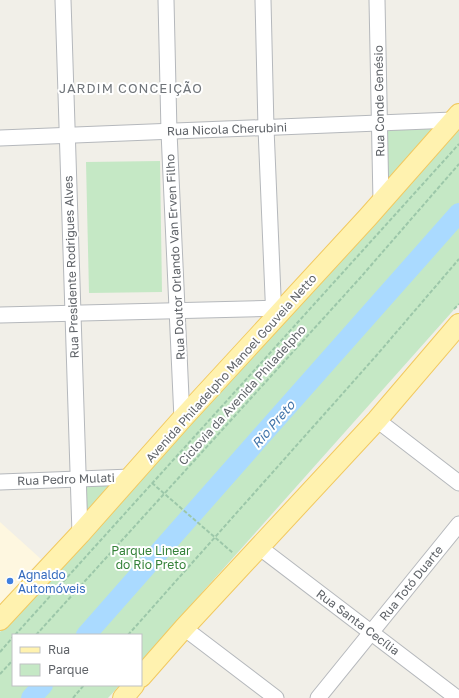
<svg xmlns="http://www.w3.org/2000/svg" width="459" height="698" font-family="'Golos Text',sans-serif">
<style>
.commercial{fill:#fef7e0}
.green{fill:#c5e8c5}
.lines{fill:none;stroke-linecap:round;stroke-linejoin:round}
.river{stroke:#aadaff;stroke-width:20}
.minor-casing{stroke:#b5b8bc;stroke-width:17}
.major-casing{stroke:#f2c960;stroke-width:22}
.path{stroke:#9cc7a9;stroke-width:2;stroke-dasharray:4 2;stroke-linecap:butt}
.minor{stroke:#fff;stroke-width:15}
.major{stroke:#fff2af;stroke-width:20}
.shop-dot{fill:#3f7fe0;stroke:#fff;stroke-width:1.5}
.labels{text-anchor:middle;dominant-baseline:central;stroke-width:4;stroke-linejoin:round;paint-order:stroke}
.street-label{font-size:12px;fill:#5f6368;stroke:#fff}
.park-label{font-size:12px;fill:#348238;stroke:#fff}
.shop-label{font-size:12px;fill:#366cbe;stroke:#fff;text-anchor:start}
.neighbourhood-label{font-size:13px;letter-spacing:1px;fill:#70757a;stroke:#fff}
.water-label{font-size:13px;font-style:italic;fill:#4174aa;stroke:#fff}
</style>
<rect width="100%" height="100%" fill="#f1efe8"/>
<polygon class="commercial" points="0,522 41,559 0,604"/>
<g class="green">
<polygon points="459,125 459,304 141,661 141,635 13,635 13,685 120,685 108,698 0,698 0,632"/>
<polygon points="441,126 386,189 385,129"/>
<polygon points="160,161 162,292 89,293 86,162"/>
<polygon points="110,485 87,514 87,486"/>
</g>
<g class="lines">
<g class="river">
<polyline points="86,635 264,433 459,213"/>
<polyline points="31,698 43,685"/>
</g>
<defs>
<g id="minor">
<polyline points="63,0 80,534"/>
<polyline points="166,0 169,132 182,419"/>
<polyline points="263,0 266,128 274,320"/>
<polyline points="377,0 381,202"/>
<polyline points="0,138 453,120"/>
<polyline points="0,315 283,308"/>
<polyline points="377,420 459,483"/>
<polyline points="0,482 131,477"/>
<polyline points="259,547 457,698"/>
<polyline points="184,628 276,698"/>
<polyline points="318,698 459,524"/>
</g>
<g id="major">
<polyline points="0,620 80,534 182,419 368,217 459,114"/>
<polyline points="141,677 184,628 377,420 459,324"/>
<polyline points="123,698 134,685"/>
</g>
</defs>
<use href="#minor" class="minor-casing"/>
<use href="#major" class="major-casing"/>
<g class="path">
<polyline points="454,309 459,304"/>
<polyline points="152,483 233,553"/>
<polyline points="15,635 459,144"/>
<polyline points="36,635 360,278 459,164"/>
<polyline points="128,635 376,356 459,259"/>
<polyline points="0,652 13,637"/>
<polyline points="0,674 13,660"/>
<polyline points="73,698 84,685"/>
</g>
<use href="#minor" class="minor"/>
<use href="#major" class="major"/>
</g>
<circle class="shop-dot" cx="10" cy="581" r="4"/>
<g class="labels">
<g class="street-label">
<text transform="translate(379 101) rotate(-91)">Rua Conde Genésio</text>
<text transform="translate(227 129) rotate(-2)">Rua Nicola Cherubini</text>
<text transform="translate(175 257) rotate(-93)">Rua Doutor Orlando Van Erven Filho</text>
<text transform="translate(71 267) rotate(-92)">Rua Presidente Rodrigues Alves</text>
<text transform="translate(231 368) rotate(-48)">Avenida Philadelpho Manoel Gouveia Netto</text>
<text transform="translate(242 395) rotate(-48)">Ciclovia da Avenida Philadelpho</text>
<text transform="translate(66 479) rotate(-2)">Rua Pedro Mulati</text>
<text transform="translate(411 583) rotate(-51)">Rua Totó Duarte</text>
<text transform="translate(358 622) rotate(37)">Rua Santa Cecília</text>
</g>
<g class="park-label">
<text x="151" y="550">Parque Linear<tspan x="151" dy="14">do Rio Preto</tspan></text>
</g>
<g class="shop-label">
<text x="18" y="574">Agnaldo<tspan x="18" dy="14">Automóveis</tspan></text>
</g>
<g class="neighbourhood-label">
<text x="131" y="88">JARDIM CONCEIÇÃO</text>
</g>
<g class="water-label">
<text transform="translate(273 424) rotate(-49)">Rio Preto</text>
</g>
</g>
<rect x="12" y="634" width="130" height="52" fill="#ffffff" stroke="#bfc1c3"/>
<rect x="20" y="647" width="20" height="6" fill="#fff2af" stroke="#bfc1c3"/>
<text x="48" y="654" font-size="12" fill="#5f6368">Rua</text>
<rect x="20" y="664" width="20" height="12" fill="#c5e8c5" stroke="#bfc1c3"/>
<text x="48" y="674" font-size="12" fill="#5f6368">Parque</text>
</svg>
